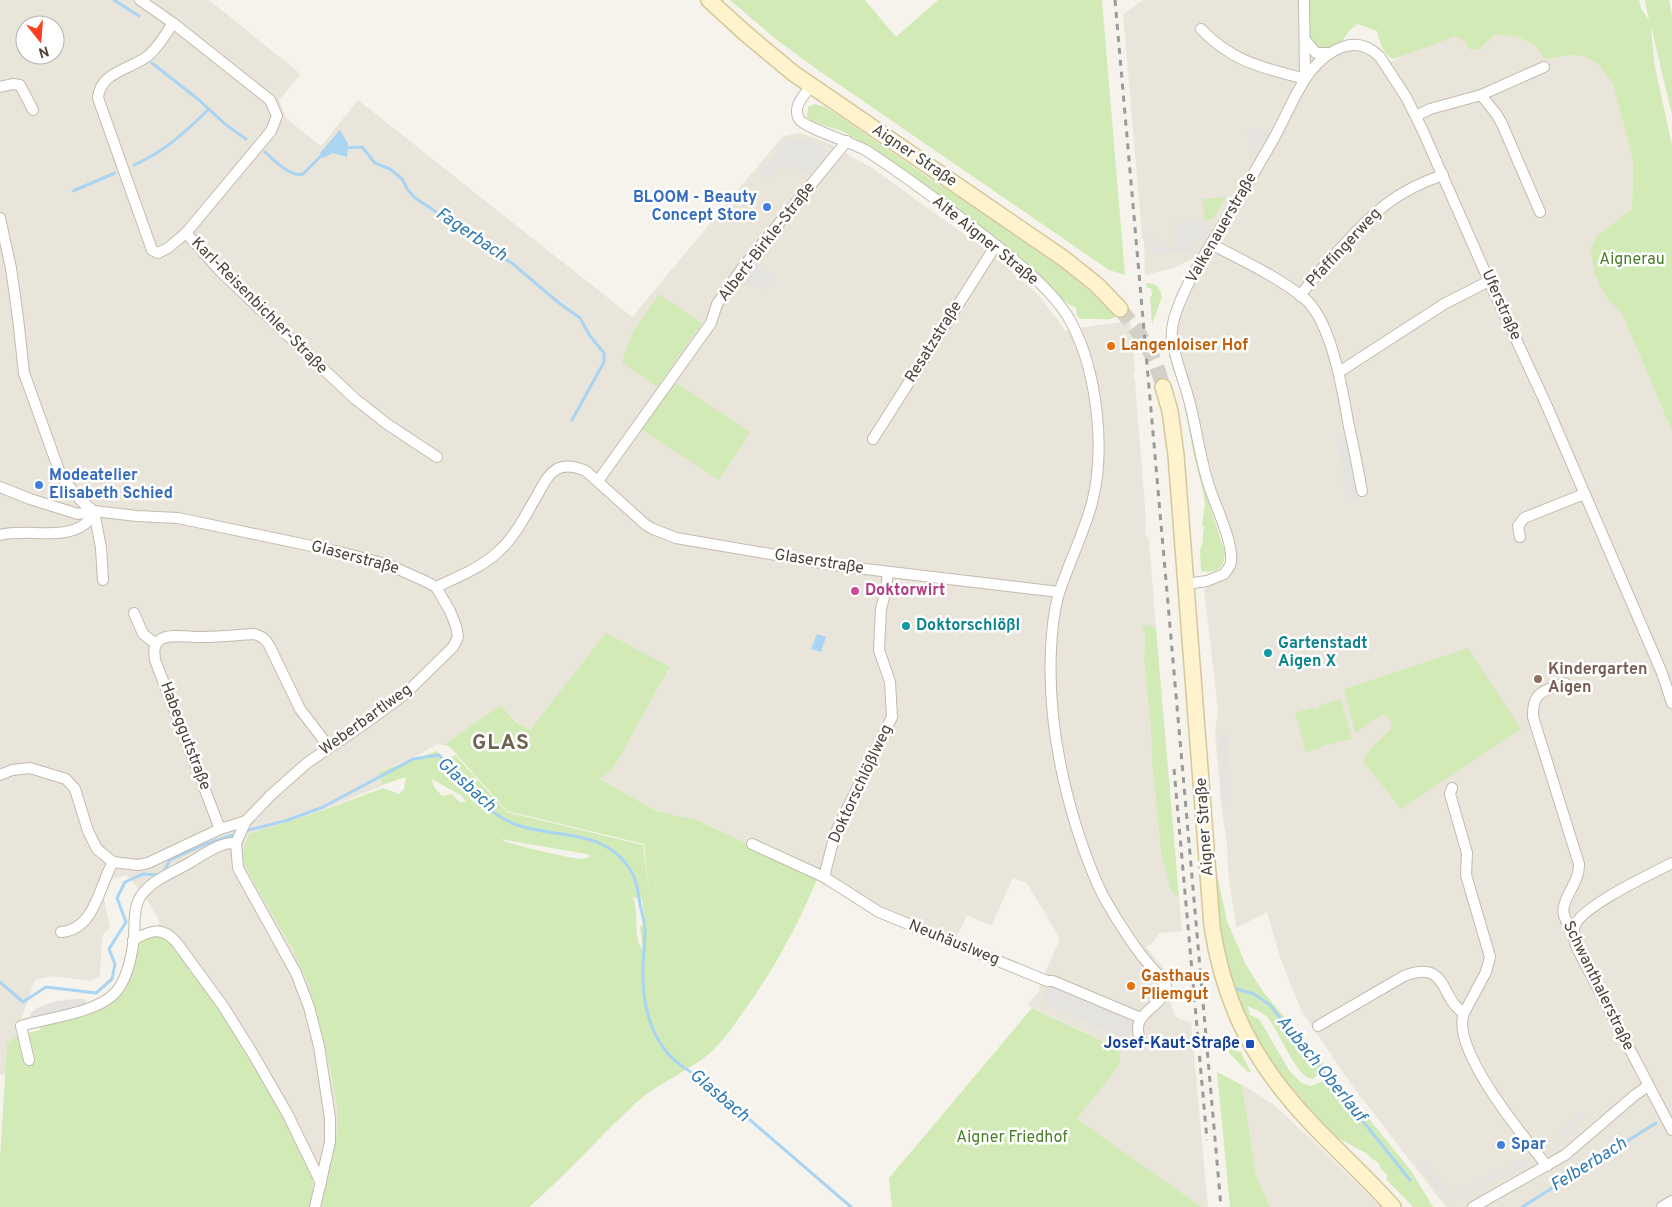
<svg xmlns="http://www.w3.org/2000/svg" width="1672" height="1207" font-family="Overpass,sans-serif">
<style>
.residential{fill:#eae5da;fill-rule:evenodd}
.green{fill:#d2eab5;fill-rule:evenodd}
.parking{fill:#e5e3e0}
.water{fill:#a9d4f2}
.lines{fill:none;stroke-linecap:round;stroke-linejoin:round}
.stream{stroke:#a9d4f2;stroke-width:3}
.secondary-tunnel{stroke:#d4d0c8;stroke-width:15;stroke-dasharray:15 8;stroke-linecap:butt}
.minor-casing{stroke:#c2bbae;stroke-width:12}
.secondary-casing{stroke:#d6c79b;stroke-width:18}
.minor{stroke:#fff;stroke-width:10}
.secondary{stroke:#fff3cd;stroke-width:15}
.rail{stroke:#9a9a9a;stroke-width:3;stroke-dasharray:6 6;stroke-linecap:butt}
.shop-dot{fill:#3f7fe0;stroke:#fff;stroke-width:2}
.food-dot{fill:#e8710a;stroke:#fff;stroke-width:2}
.hotel-dot{fill:#d1479c;stroke:#fff;stroke-width:2}
.culture-dot{fill:#0f9aa8;stroke:#fff;stroke-width:2}
.education-dot{fill:#8d6e63;stroke:#fff;stroke-width:2}
.transit-dot{fill:#1a4fb4;stroke:#fff;stroke-width:2}
.labels{text-anchor:middle;dominant-baseline:central;stroke-width:5;stroke-linejoin:round;paint-order:stroke}
.street-label{font-size:16px;fill:#4b4439;stroke:#fff}
.shop-label{font-size:16px;font-weight:bold;fill:#366cbe;stroke:#fff;text-anchor:start}
.park-label{font-size:16px;fill:#4a7f2a;stroke:#fff}
.food-label{font-size:16px;font-weight:bold;fill:#c56008;stroke:#fff;text-anchor:start}
.hotel-label{font-size:16px;font-weight:bold;fill:#b23c85;stroke:#fff;text-anchor:start}
.culture-label{font-size:16px;font-weight:bold;fill:#0d838f;stroke:#fff;text-anchor:start}
.education-label{font-size:16px;font-weight:bold;fill:#785e54;stroke:#fff;text-anchor:start}
.transit-label{font-size:16px;font-weight:bold;fill:#164399;stroke:#fff;text-anchor:end}
.water-label{font-size:18px;font-style:italic;fill:#2e7ab2;stroke:#fff}
.district-label{font-size:21px;font-weight:bold;letter-spacing:1px;fill:#6e6250;stroke:#fff}
</style>
<rect width="100%" height="100%" fill="#f6f3ec"/>
<g class="residential">
<path d="M0,0H209L301,74L279,100L286,118L321,146L358,100L632,317L783,136L800,133L828,143L872,168L979,245L1006,266L1039,296L1057,319L1065,331L1097,325L1118,323L1130,314L1135,370L1133,375L1135,381L1146,520L1145,533L1149,539L1156,628L1142,625L1145,634L1144,658L1151,731L1152,762L1161,852L1171,890L1179,897L1182,931L1160,933L1152,943L1146,947L1169,974L1170,984L1169,997L1174,1014L1179,1019L1191,1022L1208,1207H1202L1077,1119L1119,1064V1049L1027,1005L1039,991L1040,984L1060,939L1027,883L1013,878L991,926L967,915L952,946L831,887L823,886L818,877L734,838L709,825L697,820L656,811L600,779L614,766L670,668L529,730L518,723L501,705L443,745L438,744L412,758L378,772L382,786L316,813L286,823L241,856L250,876L293,950L308,984L319,1022L337,1105V1131L324,1196L313,1184L311,1168L158,933L159,920L145,897L127,875L109,880L103,894L110,928L102,936L100,976L89,981L53,976L35,980L15,1036L7,1044L5,1075H0ZM25,25H55V55H25Z"/>
<polygon points="1143,0 1299,0 1299,42 1313,53 1329,60 1342,52 1357,48 1386,64 1408,53 1454,37 1460,38 1463,40 1470,50 1480,49 1495,34 1518,37 1535,45 1544,59 1569,55 1584,56 1599,65 1613,84 1633,160 1632,210 1597,236 1607,298 1622,314 1672,431 1672,1207 1446,1207 1351,1084 1302,1012 1281,960 1267,912 1236,928 1228,872 1227,842 1222,813 1215,732 1218,711 1204,589 1225,579 1234,566 1193,399 1176,346 1176,318 1206,258 1197,256 1174,268 1145,275 1144,242 1142,236 1123,14"/>
<polygon points="1242,1085 1273,1104 1313,1141 1381,1207 1270,1207 1256,1175"/>
</g>
<g class="green">
<polygon points="730,0 865,0 896,37 938,0 1102,0 1125,275 1109,270 818,70 777,40"/>
<path d="M1308,0H1639L1641,9L1649,20L1645,0H1669L1672,15V115L1651,26L1654,62L1672,146V431L1622,314L1607,298L1594,273L1591,248L1597,236L1632,209L1633,160L1613,84L1599,65L1584,56L1569,55L1544,59L1535,45L1518,37L1495,34L1480,49L1470,50C1465,43 1464,38 1454,37L1393,59C1382,53 1380,43 1377,31L1358,24C1346,30 1343,46 1330,50C1327,52 1321,51 1318,51C1305,38 1308,18 1308,0Z"/>
<path d="M814,104L825,107L845,120L920,172L1027,242L1072,276L1099,299L1112,313L1116,314L1121,300L1119,296L1120,295L1123,306C1113,323 1110,319 1093,319C1088,319 1084,319 1080,319L1077,315L1076,308L1062,300L1027,264L1004,245L876,150L853,137L839,130L812,122L807,117L808,107Z"/>
<polygon points="1226,197 1213,219 1204,220 1203,199"/>
<path d="M1146,283C1156,283 1160,287 1162,297L1152,324L1150,296H1152L1151,288H1147Z"/>
<polygon points="659,294 702,323 657,387 622,362 633,332"/>
<path d="M1168,353L1177,376L1188,412L1202,483L1225,552C1225,568 1216,574 1201,571L1200,549L1202,545L1204,527L1202,525L1205,504L1203,491L1195,460L1183,399Z"/>
<polygon points="673,381 750,432 719,480 639,428"/>
<polygon points="1142,624 1156,628 1179,897 1171,891 1161,852 1152,762 1151,731 1144,658 1145,635"/>
<path d="M606,633L670,667L614,767L600,779L656,811L697,820L818,877C798,925 774,970 743,1012C733,1026 723,1042 710,1053C688,1072 659,1082 637,1102C600,1136 567,1174 529,1207H321L337,1131V1105L329,1065L319,1022L308,984L293,950L250,876L241,856L249,834L316,813L383,788L399,794L404,789L406,777L382,785L378,772L437,751L446,762L455,755L507,812L643,845L650,900L644,844L507,811L449,746L443,745L501,705L517,723L530,730ZM432,779L462,796L466,802H460L451,794L442,796L434,787ZM500,839L587,854L591,856C588,857 586,859 583,859C572,859 507,844 500,839ZM632,896L634,898L641,897L646,925L640,926L643,950C631,934 641,912 632,896Z"/>
<path d="M1468,648L1521,729L1401,809L1363,761L1370,749L1391,729C1394,722 1389,716 1381,715L1355,733L1344,689Z"/>
<polygon points="1341,699 1352,739 1321,746 1321,748 1306,752 1295,713 1314,707 1315,710 1320,708 1319,706"/>
<path d="M1215,865L1227,921L1246,965L1264,993L1324,1064L1326,1067L1313,1079C1297,1080 1279,1030 1267,1017C1261,1011 1254,1009 1247,1006L1250,1015L1259,1019L1289,1070L1300,1082L1310,1086L1321,1082L1331,1072L1412,1172L1433,1207H1413L1386,1179L1388,1176L1379,1166L1380,1165L1375,1160L1374,1161L1366,1153L1336,1137L1300,1102L1282,1082L1246,1022L1226,966L1220,933Z"/>
<polygon points="150,934 165,934 219,1007 279,1105 311,1168 313,1184 312,1207 0,1207 0,1159 7,1044 15,1036 40,1030 40,1023 116,994 137,941"/>
<polygon points="1032,1008 1119,1049 1120,1064 1077,1119 1202,1207 892,1207 889,1178"/>
<polygon points="1231,1039 1233,1039 1235,1043 1234,1045 1238,1052 1240,1051 1251,1072 1248,1072 1230,1054 1225,1041"/>
<polygon points="1217,1072 1242,1085 1256,1175 1270,1207 1230,1207"/>
</g>
<g class="parking">
<polygon points="1265,128 1266,136 1251,161 1247,130"/>
<polygon points="789,139 810,140 828,151 809,174 796,167 788,167 777,172 769,181 760,174"/>
<polygon points="1208,221 1209,231 1204,242 1192,243 1192,251 1152,255 1152,246 1146,246 1143,235 1152,234 1154,248 1177,246 1175,223"/>
<polygon points="756,262 775,278 765,291 751,281 746,286 740,282"/>
<polygon points="1346,435 1356,499 1347,501 1337,437"/>
<polygon points="1229,733 1230,739 1228,748 1232,792 1230,806 1223,806 1218,737"/>
<polygon points="1049,984 1136,1021 1128,1040 1041,1002"/>
<polygon points="74,999 85,999 87,1005 31,1018 30,1014 39,1007 56,1001"/>
<polygon points="1581,1112 1586,1117 1560,1140 1555,1134"/>
<polygon points="1525,1158 1528,1164 1455,1201 1452,1196 1446,1201 1419,1167 1426,1161 1452,1195"/>
</g>
<g class="water">
<polygon points="340,130 348,144 347,157 333,153 323,158 320,153"/>
<polygon points="817,634 826,637 821,652 811,649"/>
</g>
<g class="lines">
<g class="stream">
<polyline points="114,0 139,16"/>
<polyline points="152,63 199,100 225,124 246,139"/>
<polyline points="346,148 362,147 375,163 390,169 402,179 408,190 414,197 513,264 559,303 580,318 590,336 604,353 604,362 572,420"/>
<path d="M265,152C274,160 291,178 303,174L323,154"/>
<path d="M134,165C165,151 184,133 208,110"/>
<polyline points="73,191 115,173"/>
<path d="M245,831L288,820L323,807L413,759L439,755C461,781 484,813 517,825C558,839 603,828 630,869C637,880 638,892 640,905C642,913 645,922 645,931C645,943 643,956 643,969C642,996 648,1030 666,1051C676,1064 691,1072 705,1081L851,1207"/>
<polyline points="0,982 23,1002 46,987 96,993 112,979 115,964 109,949 126,922 117,898 125,882 143,874 162,875 170,860 203,845 236,834"/>
<polyline points="1233,988 1254,994 1270,1005 1410,1180"/>
<polyline points="1522,1207 1656,1123"/>
</g>
<path class="secondary-tunnel" d="M1120,309C1141,334 1155,355 1163,387"/>
<defs>
<g id="minor">
<path d="M140,0L173,23L270,100L277,116L271,131L186,233L168,248L158,253L152,250L98,98C100,71 133,69 149,55C159,46 166,34 173,23"/>
<polyline points="1304,0 1305,79"/>
<path d="M1201,29C1232,62 1264,68 1305,79"/>
<polyline points="1305,40 1316,53 1330,53"/>
<path d="M811,86C804,95 792,107 799,119C804,128 854,143 867,151C901,173 933,197 965,221C998,247 1051,285 1071,322C1097,371 1106,449 1092,503C1084,532 1070,561 1060,590C1054,608 1052,629 1051,649C1048,710 1058,767 1076,826C1084,851 1093,878 1106,901C1117,920 1129,939 1142,956C1150,966 1159,975 1166,986C1164,1009 1129,1011 1140,1039"/>
<polyline points="0,87 13,84 20,85 33,110"/>
<polyline points="1481,95 1497,115 1502,124 1540,212"/>
<polyline points="1416,116 1430,109 1481,95 1544,67"/>
<polyline points="0,218 11,268 18,318 24,373 61,476 81,501 94,511 137,516 178,518 340,552 389,565 427,582 436,587 450,611 456,626 458,637 453,647 404,695 370,720 307,763 271,795 246,821 236,843 238,868 296,973 309,1007 319,1046 330,1118 330,1142 315,1207"/>
<polyline points="186,233 221,272 354,398 387,424 437,457"/>
<path d="M1211,244C1242,260 1278,277 1304,298C1332,321 1343,393 1349,427C1354,448 1358,470 1362,491"/>
<path d="M1300,296C1312,279 1326,264 1340,249C1373,213 1395,191 1443,175"/>
<polyline points="1339,372 1444,304 1489,281"/>
<polyline points="873,439 996,245"/>
<polyline points="598,481 711,323 717,304 743,267 847,141"/>
<polyline points="0,487 30,499 78,514 94,511"/>
<polyline points="94,511 101,548 103,580"/>
<path d="M0,535C25,528 63,541 85,524C89,521 92,515 94,511"/>
<polyline points="1520,537 1518,526 1524,518 1584,494"/>
<path d="M1186,584L1207,581L1224,574C1227,570 1231,566 1231,561C1233,542 1216,507 1210,489C1200,460 1197,430 1189,400C1184,380 1175,360 1172,339C1168,309 1208,249 1224,223C1241,195 1258,167 1274,138C1286,117 1295,92 1310,72C1328,50 1356,32 1380,57L1406,97L1422,129L1489,281L1546,404L1662,673L1672,703"/>
<path d="M436,587C458,577 481,568 499,551C516,536 527,512 538,494C543,485 547,475 557,469C566,464 577,467 586,471L646,525L653,529L676,538L840,566L1059,592"/>
<polyline points="134,613 143,634 156,644"/>
<path d="M1565,683C1544,691 1532,691 1533,717L1579,864C1580,890 1547,906 1574,930"/>
<polyline points="0,775 12,770 30,768 66,779 75,789 88,831 97,849 113,862 138,865 148,863 220,829 246,821"/>
<polyline points="1452,788 1450,794 1467,853 1466,875 1490,957 1486,972 1464,1013"/>
<path d="M220,829L155,660C154,652 153,644 161,639C172,633 191,638 204,637C220,637 237,635 254,634C261,636 265,638 269,645L300,709L329,747"/>
<polyline points="752,844 824,877 879,912 1047,981 1053,981 1141,1018"/>
<path d="M1672,863C1651,874 1584,905 1575,925C1571,935 1575,945 1580,954L1672,1130"/>
<polyline points="824,877 835,834 892,717 890,682 879,650 881,609 886,589 888,572"/>
<path d="M61,932C95,930 99,886 113,862"/>
<path d="M133,940C151,930 162,926 177,943L223,1006L253,1054L288,1115L321,1183"/>
<path d="M1318,1026L1404,976C1449,959 1439,998 1464,1013C1450,1049 1524,1137 1547,1166"/>
<path d="M29,1060L21,1026C47,1018 95,1013 114,994C128,980 132,955 134,937C135,923 133,904 143,893C154,879 176,871 191,862C205,854 219,842 236,843"/>
<polyline points="1473,1207 1565,1155 1635,1095 1648,1086"/>
<polyline points="1662,1207 1672,1201"/>
</g>
<g id="secondary">
<polyline points="709,0 745,33 793,73 1063,258 1097,285 1120,309"/>
<path d="M1163,387L1170,411L1176,455L1212,926C1224,1006 1255,1064 1311,1123C1338,1152 1367,1177 1393,1207"/>
</g>
</defs>
<use href="#minor" class="minor-casing"/>
<use href="#secondary" class="secondary-casing"/>
<use href="#minor" class="minor"/>
<use href="#secondary" class="secondary"/>
<g class="rail">
<polyline points="1115,0 1221,1207"/>
<polyline points="1174,769 1207,1140"/>
</g>
</g>
<g class="shop-dot">
<circle cx="767" cy="207" r="5"/>
<circle cx="39" cy="485" r="5"/>
<circle cx="1501" cy="1145" r="5"/>
</g>
<g class="food-dot">
<circle cx="1111" cy="346" r="5"/>
<circle cx="1131" cy="986" r="5"/>
</g>
<circle class="hotel-dot" cx="855" cy="591" r="5"/>
<g class="culture-dot">
<circle cx="906" cy="626" r="5"/>
<circle cx="1268" cy="653" r="5"/>
</g>
<circle class="education-dot" cx="1538" cy="679" r="5"/>
<rect class="transit-dot" x="1245" y="1039" width="10" height="10" rx="2.5"/>
<g class="labels">
<g class="street-label">
<text transform="translate(914 156) rotate(34)">Aigner Straße</text>
<text transform="translate(1222 228) rotate(-60)">Valkenauerstraße</text>
<text transform="translate(985 241) rotate(39)">Alte Aigner Straße</text>
<text transform="translate(767 242) rotate(-52)">Albert-Birkle-Straße</text>
<text transform="translate(1344 248) rotate(-47)">Pfaffingerweg</text>
<text transform="translate(1501 305) rotate(66)">Uferstraße</text>
<text transform="translate(259 306) rotate(45)">Karl-Reisenbichler-Straße</text>
<text transform="translate(934 342) rotate(-58)">Resatzstraße</text>
<text transform="translate(355 558) rotate(15)">Glaserstraße</text>
<text transform="translate(819 562) rotate(9)">Glaserstraße</text>
<text transform="translate(366 720) rotate(-36)">Weberbartlweg</text>
<text transform="translate(185 736) rotate(69)">Habeggutstraße</text>
<text transform="translate(861 784) rotate(-65)">Doktorschlößlweg</text>
<text transform="translate(1205 827) rotate(-94)">Aigner Straße</text>
<text transform="translate(954 943) rotate(22)">Neuhäuslweg</text>
<text transform="translate(1598 986) rotate(64)">Schwanthalerstraße</text>
</g>
<g class="shop-label">
<text x="757" y="198" text-anchor="end">BLOOM - Beauty<tspan x="757" dy="18">Concept Store</tspan></text>
<text x="49" y="476">Modeatelier<tspan x="49" dy="18">Elisabeth Schied</tspan></text>
<text x="1511" y="1145">Spar</text>
</g>
<g class="park-label">
<text x="1632" y="260">Aignerau</text>
<text x="1012" y="1138">Aigner Friedhof</text>
</g>
<g class="food-label">
<text x="1121" y="346">Langenloiser Hof</text>
<text x="1141" y="977">Gasthaus<tspan x="1141" dy="18">Pliemgut</tspan></text>
</g>
<g class="hotel-label">
<text x="865" y="591">Doktorwirt</text>
</g>
<g class="culture-label">
<text x="916" y="626">Doktorschlößl</text>
<text x="1278" y="644">Gartenstadt<tspan x="1278" dy="18">Aigen X</tspan></text>
</g>
<g class="education-label">
<text x="1548" y="670">Kindergarten<tspan x="1548" dy="18">Aigen</tspan></text>
</g>
<g class="transit-label">
<text x="1240" y="1044">Josef-Kaut-Straße</text>
</g>
<g class="water-label">
<text transform="translate(471 235) rotate(34)">Fagerbach</text>
<text transform="translate(466 785) rotate(42)">Glasbach</text>
<text transform="translate(1321 1069) rotate(51)">Aubach Oberlauf</text>
<text transform="translate(719 1096) rotate(40)">Glasbach</text>
<text transform="translate(1589 1165) rotate(-32)">Felberbach</text>
</g>
<g class="district-label">
<text x="501" y="743">GLAS</text>
</g>
</g>
<g transform="translate(40 40) rotate(163)"><circle r="24" fill="#ffffff" stroke="#b7b4b0"/>
<path d="M0-4L9 19L0 12L-9 19Z" fill="#fc3f1d"/>
<text y="-8" font-size="14" font-weight="bold" text-anchor="middle" fill="#4b4439">N</text>
</g>
</svg>
